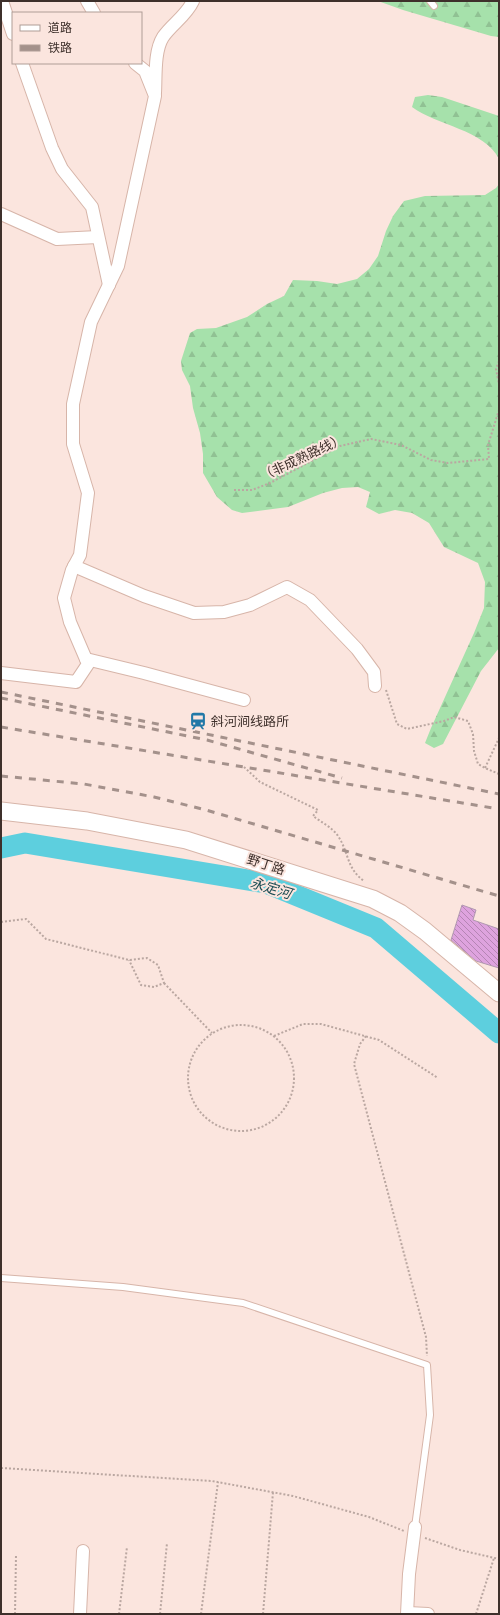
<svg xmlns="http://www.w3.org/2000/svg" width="500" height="1615" font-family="Poppins,'Noto Sans SC',sans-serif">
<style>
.forest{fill:url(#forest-firs)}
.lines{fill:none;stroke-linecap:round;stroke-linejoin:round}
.river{stroke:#5dcfde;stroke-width:21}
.building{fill:url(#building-back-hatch);stroke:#b199b0}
.service-casing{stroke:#d7b5a9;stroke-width:8}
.minor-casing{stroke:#d7b5a9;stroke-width:14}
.secondary-casing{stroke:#d7b5a9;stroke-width:19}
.path{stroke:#baa7a1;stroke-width:2;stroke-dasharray:2 2;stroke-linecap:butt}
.service{stroke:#fff;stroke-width:6}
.minor{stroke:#fff;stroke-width:12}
.secondary{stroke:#fff;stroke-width:17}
.rail{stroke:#a4918b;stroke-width:3;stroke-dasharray:7 7;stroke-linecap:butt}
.labels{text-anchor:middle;stroke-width:4;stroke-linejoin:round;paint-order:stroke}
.street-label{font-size:13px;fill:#3e302b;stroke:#fbe5de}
.poi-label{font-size:13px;fill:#3e302b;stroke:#fbe5de;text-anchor:start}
.water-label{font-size:14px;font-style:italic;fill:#1a4c53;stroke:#fbe5de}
</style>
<defs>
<pattern id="forest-firs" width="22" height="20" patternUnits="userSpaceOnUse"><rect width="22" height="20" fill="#a6e1ab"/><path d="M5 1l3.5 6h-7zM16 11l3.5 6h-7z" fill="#90c193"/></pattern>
<pattern id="building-back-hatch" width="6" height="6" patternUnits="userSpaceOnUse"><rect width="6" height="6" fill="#dea3de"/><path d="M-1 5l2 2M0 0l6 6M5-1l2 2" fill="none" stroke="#b585b4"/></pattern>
</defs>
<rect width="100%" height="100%" fill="#fbe5de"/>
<g class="forest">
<path d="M378,1H499V37L491,36L403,10Z"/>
<path d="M428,95L442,97L499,116V159C485,130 436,125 412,107L415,97Z"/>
<path d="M499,184V648L481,671L443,744L434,748L425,743L431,728L474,633L484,608L485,582L478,563L444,547L429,523L412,513L395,510L379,514L366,507L370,492L358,487L342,488L323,493L288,507L242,513L232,510L217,497L203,473V454L200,433L193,408L190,386L182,370L181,361L190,333L197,329L216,328L247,317L267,304L284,296L293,280L317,281L337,284L357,279L369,269L378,256L386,231L393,216L404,201L425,196L485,195L496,188Z"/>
</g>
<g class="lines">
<path class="river" d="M1,848L25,843L266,883L376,928L499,1033"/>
</g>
<path class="building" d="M462,905L476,910L473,920L499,929V968L476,961L451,940Z"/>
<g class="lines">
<g class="service-casing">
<g id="service">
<path d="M430,1L434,6"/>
<path d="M1,1278L123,1287L243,1303L427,1365L430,1415L415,1527"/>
</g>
</g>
<g class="minor-casing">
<g id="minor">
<path d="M2,1L13,34"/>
<path d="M87,1L94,13"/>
<path d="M22,63L52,148L62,169L92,207L109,285"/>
<path d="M155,93C156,77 154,51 163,37C172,24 186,16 193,1"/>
<path d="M1,214L57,239L98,237"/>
<path d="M74,566L144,596L194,613L224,612L250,605L287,587L310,600L357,649L374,672L375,686"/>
<path d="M86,659L144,673L244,700"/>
<path d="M1,673L76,682L88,664L70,622L64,598L72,570L80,555L88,493L73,444V404L91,322L118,266L155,96L145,71L135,63"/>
<path d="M408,1613L428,1614"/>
<path d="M80,1614L83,1551"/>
<path d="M407,1614L409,1574L415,1527"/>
</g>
</g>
<g class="secondary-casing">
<path id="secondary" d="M1,811L87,821L186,840L373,899L400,913L425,931L499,993"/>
</g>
<g class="path">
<path d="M499,361L496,369L499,384"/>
<path d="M234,490H252L270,483L340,446L371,439L401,445L431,460L448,463L489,459L488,445L499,410"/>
<path d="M386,690L397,724L407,729L444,721L454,717L468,721L473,734L474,751L478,764L485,768L499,774"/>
<path d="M244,767L260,782L318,810L313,816C321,822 333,828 338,836C349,852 346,868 364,881"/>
<path d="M485,768L499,738"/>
<path d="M1,922L26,919L46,939L129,960L147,958L158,965L164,983L154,987L141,985L129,960"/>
<path d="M164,983L212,1033"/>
<circle cx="241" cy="1078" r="53"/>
<path d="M274,1036L303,1024H321L379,1040L438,1078"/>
<path d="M366,1036L360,1044L354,1064L426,1337L427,1356"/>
<path d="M1,1468L212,1481L293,1496L369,1517L404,1531"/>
<path d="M425,1538L460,1550L499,1559"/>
<path d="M15,1614L16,1555"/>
<path d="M119,1614L127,1547"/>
<path d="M160,1614L167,1543"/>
<path d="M201,1614L218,1482"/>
<path d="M263,1614L273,1492"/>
<path d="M476,1614L494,1558"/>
</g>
<use href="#service" class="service"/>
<use href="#minor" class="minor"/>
<use href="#secondary" class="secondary"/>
<g class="rail">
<path d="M1,692L499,794"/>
<path d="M1,698L207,740L342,778"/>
<path d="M1,727L499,809"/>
<path d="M1,776L84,784L154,797L206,810L499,896"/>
</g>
</g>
<defs>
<g id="station-bare" transform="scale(1.38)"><path d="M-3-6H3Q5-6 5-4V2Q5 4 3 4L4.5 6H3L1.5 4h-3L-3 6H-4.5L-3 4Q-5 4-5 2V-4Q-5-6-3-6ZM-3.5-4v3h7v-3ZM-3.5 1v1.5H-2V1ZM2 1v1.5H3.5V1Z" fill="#2178a7" stroke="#fbe5de" stroke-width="2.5" paint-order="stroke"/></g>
</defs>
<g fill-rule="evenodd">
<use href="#station-bare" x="198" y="721"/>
</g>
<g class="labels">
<g class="street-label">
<text transform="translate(302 457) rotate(-25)" y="5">（非成熟路线）</text>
<text transform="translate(266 864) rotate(18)" y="5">野丁路</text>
</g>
<g class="poi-label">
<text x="211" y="726">斜河涧线路所</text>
</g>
<g class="water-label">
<text transform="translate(271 888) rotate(17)" y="5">永定河</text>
</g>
</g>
<rect width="500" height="1615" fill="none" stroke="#3e302b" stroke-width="4"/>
<rect x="12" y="12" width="130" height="52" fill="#fbe5de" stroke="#af9d96"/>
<rect x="20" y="25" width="20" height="6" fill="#ffffff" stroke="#af9d96"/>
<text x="48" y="32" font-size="12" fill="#3e302b">道路</text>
<rect x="20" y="45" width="20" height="6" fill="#a4918b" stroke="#af9d96"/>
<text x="48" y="52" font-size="12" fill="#3e302b">铁路</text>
</svg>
